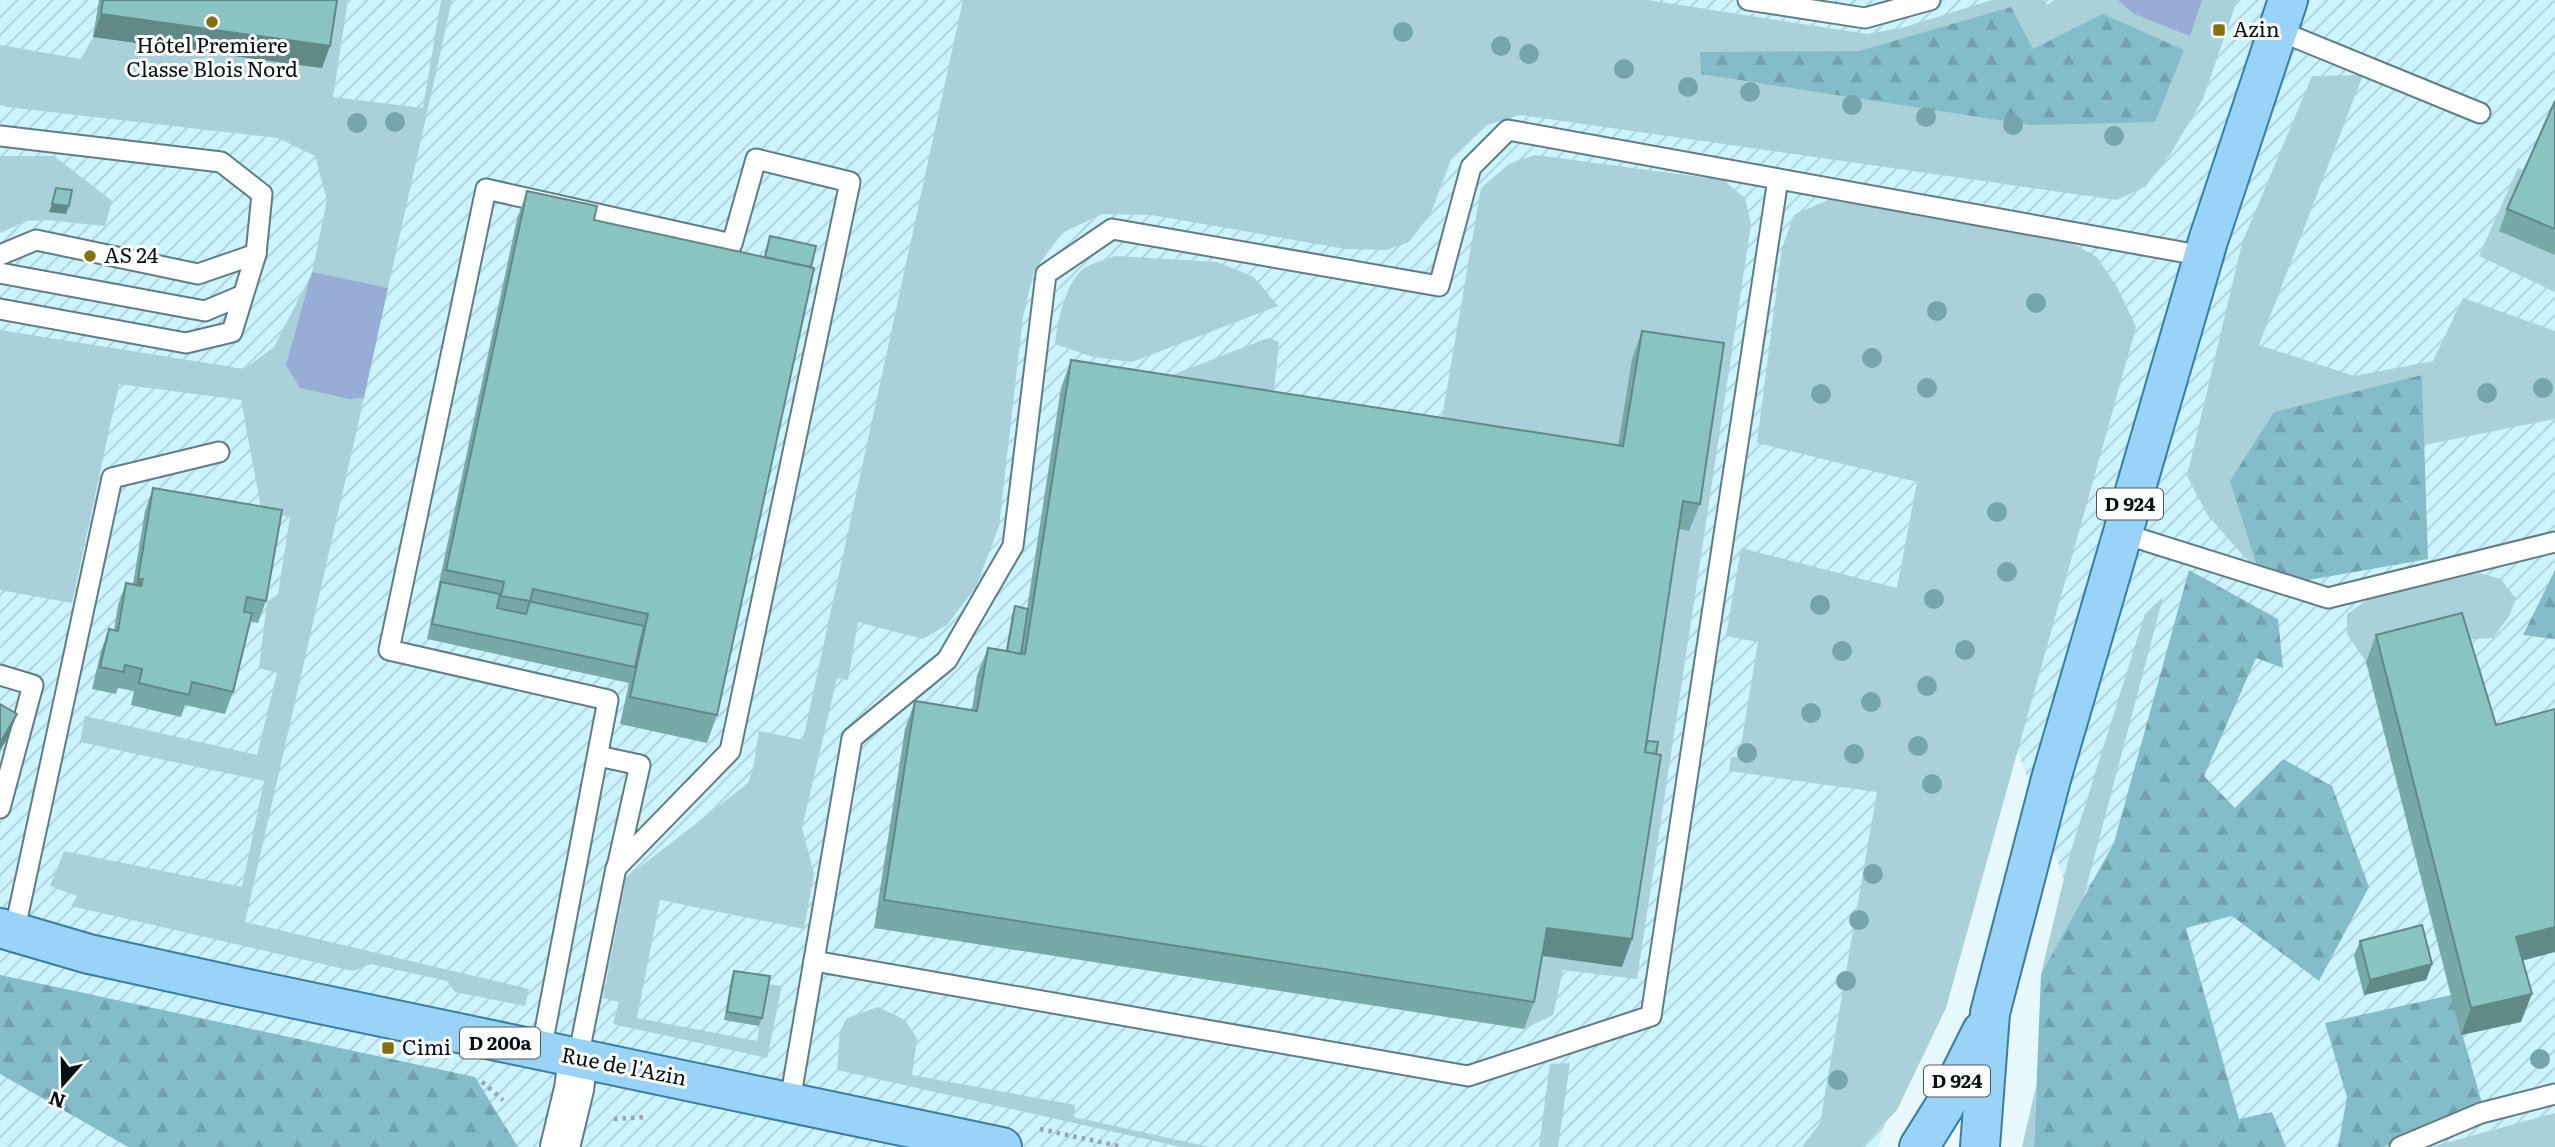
<svg xmlns="http://www.w3.org/2000/svg" width="2555" height="1147" font-family="Literata,serif">
<style>
.industrial{fill:url(#industrial-furrows)}
.grass{fill:#aad0da}
.forest{fill:url(#forest-firs)}
.water{fill:#98add3}
.lines{fill:none;stroke-linecap:round;stroke-linejoin:round}
.service-casing{stroke:#607d84;stroke-width:23}
.minor-casing{stroke:#607d84;stroke-width:42}
.primary-casing{stroke:#397da5;stroke-width:42}
.path{stroke:#96a5a9;stroke-width:4.5;stroke-dasharray:3.5 5;stroke-linecap:butt}
.service{stroke:#fff;stroke-width:19}
.minor{stroke:#fff;stroke-width:38}
.primary{stroke:#99d4f8;stroke-width:38}
.tree{fill:#76a5b0}
.wall{fill:#77a9a6}
.shaded-wall{fill:#618987}
.building{fill:#8ac4c1;stroke:#618987;stroke-width:2}
.poi-dot{fill:#827212;stroke:#fff;stroke-width:2.5}
.labels{text-anchor:middle;stroke-width:6;stroke-linejoin:round;paint-order:stroke}
.shield{fill:#fff;stroke:#51585a;stroke-width:2}
.shield-label{font-size:19px;font-weight:bold;fill:#061013}
.poi-label{font-size:21px;fill:#061013;stroke:#fff;text-anchor:start}
.street-label{font-size:21px;fill:#061013;stroke:#fff}
</style>
<defs>
<pattern id="industrial-furrows" width="10" height="10" patternUnits="userSpaceOnUse" patternTransform="scale(1.75)"><rect width="10" height="10" fill="#cbf4ff"/><path d="M-1 1l2-2M0 10L10 0M9 11l2-2" fill="none" stroke="#add0da"/></pattern>
<pattern id="forest-firs" width="22" height="20" patternUnits="userSpaceOnUse" patternTransform="scale(1.75)"><rect width="22" height="20" fill="#85bcc9"/><path d="M5 1l3.5 6h-7zM16 11l3.5 6h-7z" fill="#71a1ac"/></pattern>
</defs>
<rect width="100%" height="100%" fill="#e7f9fe"/>
<path class="industrial" d="M0,0H2555V1147H2160L2007,721L1878,1147H0Z"/>
<g class="grass">
<path d="M278,0H348L333,97L423,108L441,0H452L388,288L312,273L350,399L364,398L245,922L529,989L525,1006L455,992L447,981L371,964L353,971L71,906L77,896L50,886L64,851L242,887L264,781L80,742L85,716L257,755L277,673L259,668L267,602L278,594L290,517L262,513L241,400L119,384L72,603L0,590V330L244,369L274,347L312,273L327,200L315,156L278,138L7,107L0,104V45L81,59L93,37Z"/>
<path d="M963,0H1648L1867,34L1905,27L1992,0H2044L2047,5L2054,0H2237L2203,99L2171,153L2146,186L2117,200L1520,115L1487,125L1452,157L1431,213L1409,242L1386,250L1346,249L1152,215L1102,214L1062,233L1034,271L1023,317L999,526L976,587L947,625L923,639L858,622L848,680L837,678L802,828L814,874L804,929L660,900L637,1018L757,1041L767,984L782,986L767,1058L613,1024L619,1002L603,998L626,878L748,783L753,769L759,731L803,740Z"/>
<path d="M2363,75L2259,345L2354,376L2433,361L2463,298L2555,331V419L2424,445L2422,375L2259,573L2208,516L2187,476L2242,243L2312,76Z"/>
<path d="M1535,155L1723,180L1745,198L1751,225L1637,979L1563,970L1553,1015L1524,1029L1537,955L1622,967L1640,748L1673,528L1689,531L1613,474L1437,447L1481,188L1509,164Z"/>
<path d="M0,156H54L112,201L105,226L47,220L26,221L0,233Z"/>
<path d="M2518,168L2526,171L2555,255V292L2479,256Z"/>
<path d="M1828,200L1968,223L2074,244L2097,257L2118,289L2136,327L1946,1008L1897,1110L1862,1147H1802L1820,1123L1877,792L1729,771L1731,757H1739L1758,642L1726,636L1741,548L1897,588L1917,482L1757,443L1782,248L1794,215Z"/>
<path d="M1115,256L1217,262L1254,277L1278,306L1132,362L1093,357L1055,344C1057,323 1066,281 1084,268C1093,263 1105,260 1115,256Z"/>
<path d="M1268,338L1279,342L1271,421L1115,397Z"/>
<path d="M2479,573L2501,579L2516,599L2509,616L2493,638L2452,640L2366,662L2347,634V614L2370,598Z"/>
<path d="M2163,597L2083,900L2041,974L2069,857L2145,614Z"/>
<path d="M878,1007L905,1020L917,1039L912,1075L1075,1105L1074,1117L1209,1147H1181L837,1070L840,1031L847,1018Z"/>
<path d="M1570,1063L1558,1147H1539L1550,1064Z"/>
<path d="M2036,1086L2034,1147H2022Z"/>
<path d="M2555,1113V1147H2431Z"/>
</g>
<g class="forest">
<path d="M2011,7L2033,49L2103,14L2184,50L2155,122L2031,125L1701,74L1700,52L1859,51Z"/>
<path d="M2422,375L2428,559L2264,588L2230,481L2274,412Z"/>
<path d="M2189,570L2278,619L2283,668L2256,658L2204,776L2235,808L2283,759L2332,786L2369,887L2319,981L2232,916L2186,928L2239,1119L2272,1112L2286,1147H2034L2041,974L2114,843Z"/>
<path d="M2555,570V639L2523,635Z"/>
<path d="M0,975L475,1077L518,1147H128L0,1074Z"/>
<path d="M2451,995L2482,1103L2384,1147H2338L2347,1097L2325,1023Z"/>
</g>
<g class="water">
<path d="M2118,0H2202L2190,36L2134,14Z"/>
<path d="M312,272L388,288L364,398L350,399L300,388L286,365Z"/>
</g>
<g class="lines">
<g class="service-casing">
<g id="service">
<path d="M1748,0L1865,18L1930,0"/>
<path d="M2277,30L2480,113"/>
<path d="M0,136L221,162L262,194L256,254L232,332L186,343L0,309"/>
<path d="M0,255L36,240L198,274L256,254"/>
<path d="M0,273L205,311L243,295"/>
<path d="M2121,533L2328,598L2555,542"/>
<path d="M0,675L33,685L0,808"/>
<path d="M598,756L640,765L617,867"/>
<path d="M14,933L112,478L219,452"/>
<path d="M814,961L1468,1076L1651,1016L1778,179"/>
<path d="M541,1051L608,700L389,650L486,189L732,244L756,159L850,182L730,751L616,868L578,1058"/>
<path d="M790,1101L852,738L947,660L1013,546L1046,274L1112,229L1439,286L1471,167L1508,130L2204,256"/>
<path d="M2400,1147L2481,1113L2555,1094"/>
</g>
</g>
<g class="minor-casing">
<path id="minor" d="M560,1147L574,1089L578,1058"/>
</g>
<g class="primary-casing">
<g id="primary">
<path d="M0,928L89,954L239,987L1002,1147"/>
<path d="M1919,1147L1944,1107L1982,1031"/>
<path d="M1980,1147L1990,1013L2051,779L2208,241L2288,0"/>
</g>
</g>
<g class="path">
<path d="M482,1082L503,1100"/>
<path d="M614,1119L645,1117"/>
<path d="M1040,1129L1123,1147"/>
</g>
<use href="#service" class="service"/>
<use href="#minor" class="minor"/>
<use href="#primary" class="primary"/>
</g>
<g class="tree">
<circle cx="1403" cy="32" r="10"/>
<circle cx="1501" cy="46" r="10"/>
<circle cx="1529" cy="54" r="10"/>
<circle cx="1624" cy="69" r="10"/>
<circle cx="1688" cy="87" r="10"/>
<circle cx="1750" cy="92" r="10"/>
<circle cx="1852" cy="105" r="10"/>
<circle cx="1926" cy="117" r="10"/>
<circle cx="395" cy="122" r="10"/>
<circle cx="357" cy="123" r="10"/>
<circle cx="2013" cy="125" r="10"/>
<circle cx="2114" cy="136" r="10"/>
<circle cx="2036" cy="303" r="10"/>
<circle cx="1937" cy="311" r="10"/>
<circle cx="1872" cy="358" r="10"/>
<circle cx="1927" cy="388" r="10"/>
<circle cx="2543" cy="388" r="10"/>
<circle cx="2487" cy="393" r="10"/>
<circle cx="1821" cy="394" r="10"/>
<circle cx="1997" cy="512" r="10"/>
<circle cx="2007" cy="572" r="10"/>
<circle cx="1934" cy="599" r="10"/>
<circle cx="1820" cy="605" r="10"/>
<circle cx="1965" cy="650" r="10"/>
<circle cx="1842" cy="651" r="10"/>
<circle cx="1927" cy="686" r="10"/>
<circle cx="1871" cy="702" r="10"/>
<circle cx="1811" cy="713" r="10"/>
<circle cx="1918" cy="746" r="10"/>
<circle cx="1747" cy="753" r="10"/>
<circle cx="1854" cy="754" r="10"/>
<circle cx="1932" cy="784" r="10"/>
<circle cx="1873" cy="874" r="10"/>
<circle cx="1859" cy="920" r="10"/>
<circle cx="1846" cy="981" r="10"/>
<circle cx="2540" cy="1059" r="10"/>
<circle cx="1838" cy="1080" r="10"/>
</g>
<g class="wall">
<path d="M99,0H337L322,68L93,37Z"/>
<path d="M2555,101V255L2499,231L2507,209Z"/>
<path d="M527,191L594,220L764,257L770,236L717,715L707,743L620,724L629,683L427,639L517,219Z"/>
<path d="M1642,331L1700,504L1689,531L1679,529L1647,741L1622,967L1542,956L1534,1002L1524,1029L874,928L905,729L915,701L972,710L977,675L988,648L1006,651L1012,615L1015,606L1027,609L1061,388L1071,360L1618,446L1632,359Z"/>
<path d="M153,488L266,601L258,623L250,621L233,692L225,714L185,705L181,717L131,705L134,691L118,688L116,694L92,689L101,651L109,629L114,630L118,605L126,583L133,584L145,511Z"/>
<path d="M2376,635L2523,961L2521,1022L2461,1035L2366,662Z"/>
<path d="M2360,941L2432,964L2426,980L2364,995L2354,956Z"/>
<path d="M734,971L762,1018L759,1026L724,1020L731,979Z"/>
</g>
<g class="shaded-wall">
<path d="M101,14L330,46L322,68L93,37Z"/>
<path d="M52,204L69,206L66,214L49,212Z"/>
<path d="M138,579H143L135,601H130Z"/>
<path d="M17,714L9,736L0,751V743Z"/>
<path d="M2555,927V952L2506,965L2516,937Z"/>
<path d="M1547,928L1632,939L1622,967L1537,955Z"/>
<path d="M2432,964L2426,980L2364,995L2370,980Z"/>
<path d="M2532,994L2521,1022L2461,1035L2471,1008Z"/>
</g>
<g class="building">
<path d="M103,0H337L330,46L101,14Z"/>
<path d="M2555,101V229L2507,209Z"/>
<path d="M56,188L72,190L69,206L52,204Z"/>
<path d="M527,191L597,206L594,220L814,268L717,715L630,697L648,614L533,589L530,601L501,596L504,582L446,570Z"/>
<path d="M770,236L816,246L811,267L765,257Z"/>
<path d="M1642,331L1724,343L1700,504L1683,501L1645,752L1661,755L1632,939L1547,928L1534,1002L884,900L915,701L977,711L988,648L1025,654L1071,360L1623,446Z"/>
<path d="M153,488L282,510L266,601L247,597L244,612L252,613L233,692L192,682L189,695L139,683L142,669L125,665L124,672L100,667L109,629L118,631L126,583L141,586L143,579H138Z"/>
<path d="M441,582L500,594L497,608L526,614L530,601H528L644,626L635,667L432,624Z"/>
<path d="M1015,606L1028,609L1021,654L1007,651Z"/>
<path d="M2462,613L2496,725L2555,709V927L2516,937L2532,994L2471,1008L2376,635Z"/>
<path d="M0,704L17,714L0,743Z"/>
<path d="M1647,741L1658,742L1656,754L1645,752Z"/>
<path d="M2422,925L2432,964L2370,980L2360,941Z"/>
<path d="M734,971L770,976L762,1018L727,1012Z"/>
</g>
<g class="poi-dot">
<circle cx="212" cy="22" r="7"/>
<rect x="2212" y="23" width="14" height="14" rx="3.5"/>
<circle cx="90" cy="256" r="7"/>
<rect x="381" y="1041" width="14" height="14" rx="3.5"/>
</g>
<g class="labels">
<g class="shield">
<rect x="2097" y="488.5" width="66" height="31" rx="5"/>
<rect x="460" y="1027.5" width="80" height="31" rx="5"/>
<rect x="1924" y="1065.5" width="66" height="31" rx="5"/>
</g>
<g class="shield-label">
<text x="2130" y="511">D 924</text>
<text x="500" y="1050">D 200a</text>
<text x="1957" y="1088">D 924</text>
</g>
<g class="poi-label">
<text x="2233" y="37">Azin</text>
<text x="212" y="53" text-anchor="middle">Hôtel Premiere<tspan x="212" dy="24">Classe Blois Nord</tspan></text>
<text x="104" y="263">AS 24</text>
<text x="402" y="1055">Cimi</text>
</g>
<g class="street-label">
<text transform="translate(624 1067) rotate(11)" y="7">Rue de l'Azin</text>
</g>
</g>
<g transform="translate(63 1084) rotate(200)" stroke="#ffffff" stroke-width="5" paint-order="stroke">
<path d="M0-5L12 26L0 18L-12 26Z" fill="#061013"/>
<text y="-10" font-size="19" font-weight="bold" text-anchor="middle" fill="#061013">N</text>
</g>
</svg>
